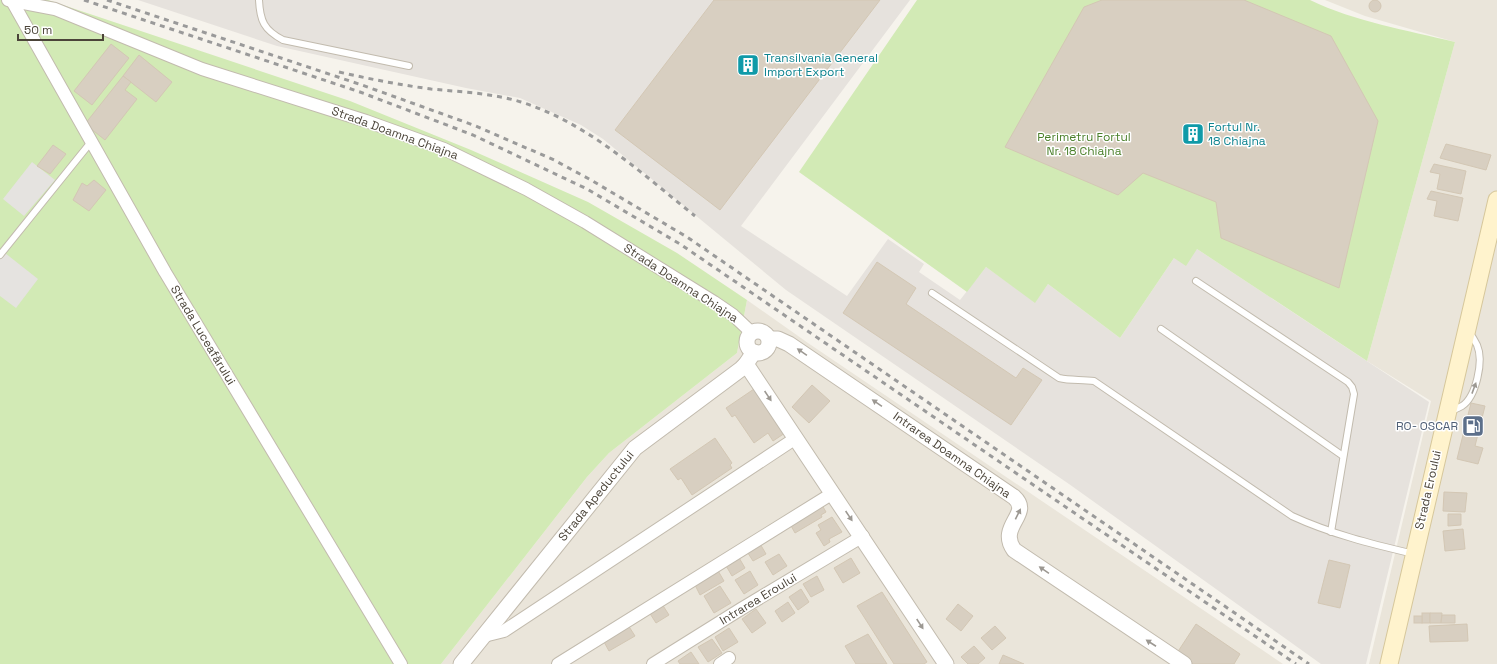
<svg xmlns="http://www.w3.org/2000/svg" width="1497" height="664" font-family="'Space Grotesk',sans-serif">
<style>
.residential{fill:#eae5da}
.industrial{fill:#e6e2dd}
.green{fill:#d2eab5}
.parking{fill:#e5e3e0}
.building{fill:#d8cfc1;stroke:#d3c7b4}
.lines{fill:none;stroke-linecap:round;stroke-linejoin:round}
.service-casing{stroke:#c2bbae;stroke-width:8}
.minor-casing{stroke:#c2bbae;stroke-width:14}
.tertiary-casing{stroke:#c2bbae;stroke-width:17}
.secondary-casing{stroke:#d6c79b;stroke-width:19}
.service{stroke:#fff;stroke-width:6}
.minor{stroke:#fff;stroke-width:12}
.tertiary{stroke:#fff;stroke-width:15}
.secondary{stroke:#fff3cd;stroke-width:17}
.rail{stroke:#9a9a9a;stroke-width:3;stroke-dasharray:5 5;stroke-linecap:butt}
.oneway{fill:#9c9892}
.labels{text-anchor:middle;stroke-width:3;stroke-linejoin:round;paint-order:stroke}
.culture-label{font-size:12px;fill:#0d838f;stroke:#fff;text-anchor:start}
.street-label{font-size:12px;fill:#4b4439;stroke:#fff}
.park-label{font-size:12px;fill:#4a7f2a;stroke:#fff}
.service-label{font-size:12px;fill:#4e5e75;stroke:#fff;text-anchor:end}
</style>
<rect width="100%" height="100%" fill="#f6f3ec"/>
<g class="residential">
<path d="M1325,0H1497V664H1369L1431,401L1367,361L1455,42L1365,16Z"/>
<path d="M747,300L808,343L1283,664H441L587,477L609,453L737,353Z"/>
</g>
<path class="industrial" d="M138,0H910L741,226L847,296L888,239L924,264L919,272L960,300L986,267L1035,302L1048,284L1120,338L1174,258L1197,249L1429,402L1366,664H1321L1069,484L786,290L603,139L581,125L520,98L466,88L277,46Z"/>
<g class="green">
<path d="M0,0H48L350,101L471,150L588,202L677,253L747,300L737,353L609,453L587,477L441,664H0Z"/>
<path d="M917,0H1310C1356,22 1406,30 1455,42L1367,361L1197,249L1186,266L1174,258L1120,338L1048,284L1035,303L986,267L967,292L799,172Z"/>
</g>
<g class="parking">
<path d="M32,162L55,180L24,216L3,199Z"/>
<path d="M5,253L38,279L16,308L0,296V259Z"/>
</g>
<g class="building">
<path d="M714,0H880L720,210L615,130Z"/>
<path d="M1102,0H1244L1331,36L1378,121L1339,288L1221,238L1216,202L1143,173L1118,195L1005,147L1084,7Z"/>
<circle cx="1375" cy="6" r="6"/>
<path d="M111,44L129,58L92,105L74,91Z"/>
<path d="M139,55L172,82L156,102L123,76Z"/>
<path d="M123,76L131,82L125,90L137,99L105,140L85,124Z"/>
<path d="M1446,144L1491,155L1486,170L1440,158Z"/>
<path d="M53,145L66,154L50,174L37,166Z"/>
<path d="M1434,164L1466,171L1461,194L1437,189L1440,174L1430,172Z"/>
<path d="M94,180L106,190L89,211L73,200L82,183L87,186Z"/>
<path d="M1431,191L1463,198L1458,221L1434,216L1437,201L1427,199Z"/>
<path d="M877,262L916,288L906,304L1016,378L1023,368L1042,380L1011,425L843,313Z"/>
<path d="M812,385L830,401L809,423L792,407Z"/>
<path d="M754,389L785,433L773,441L768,433L754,443L735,415L732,417L726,408Z"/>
<path d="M1471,403L1485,406L1475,446L1483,448L1478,464L1457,459Z"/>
<path d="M715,438L732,463L730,465L732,468L692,495L681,478L678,480L670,469Z"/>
<path d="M1444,492L1467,493L1465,512L1443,511Z"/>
<path d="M822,505L826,512L821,515L822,517L795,533L790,524Z"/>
<path d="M1448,514H1461V525L1448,526Z"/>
<path d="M832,517L842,532L829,539L830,542L824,546L816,533L821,530L818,525Z"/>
<path d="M1463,529L1465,549L1445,551L1443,531Z"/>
<path d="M759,542L766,554L753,561L746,550Z"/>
<path d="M779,554L787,566L773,575L765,562Z"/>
<path d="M738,556L745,568L732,576L725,564Z"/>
<path d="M851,558L860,573L843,583L834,568Z"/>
<path d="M1329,560L1350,565L1340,608L1318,603Z"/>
<path d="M717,569L724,581L700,595L694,583Z"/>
<path d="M750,571L758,585L744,594L735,580Z"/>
<path d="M817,576L824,590L811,597L803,584Z"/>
<path d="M720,586L731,603L714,613L704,596Z"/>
<path d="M801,589L809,602L798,610L789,597Z"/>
<path d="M882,592L927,662L924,664H894L857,606Z"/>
<path d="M788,602L795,613L782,622L775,611Z"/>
<path d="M662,604L669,615L656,623L649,612Z"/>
<path d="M958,604L973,616L961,631L946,619Z"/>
<path d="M756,609L766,623L752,633L742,619Z"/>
<rect x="1422" y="613" width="8" height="10"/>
<path d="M1430,613H1442L1441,623H1430Z"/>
<path d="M1442,615H1455V623H1441Z"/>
<rect x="1414" y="616" width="8" height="7"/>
<path d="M1196,624L1240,654L1234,664H1193L1177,653Z"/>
<path d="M1467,624L1468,641L1430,642L1429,626Z"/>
<path d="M628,625L635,636L609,651L603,640Z"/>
<path d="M995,626L1006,638L992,650L981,638Z"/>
<path d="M729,628L738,642L723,651L715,637Z"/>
<path d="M868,634L887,664H856L845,646Z"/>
<path d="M712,639L722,653L708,662L698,647Z"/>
<path d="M974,646L985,658L978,664H968L961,657Z"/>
<path d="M691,652L699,664H680L678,661Z"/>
<path d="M1003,655L1024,664H999Z"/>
</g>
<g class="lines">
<g class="service-casing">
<g id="service">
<path d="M259,0C260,21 264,30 283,40L409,66"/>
<path d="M0,255L91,142"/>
<path d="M1196,281L1348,382L1352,387L1354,394L1331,532"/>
<path d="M932,293L1059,378C1071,381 1082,379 1094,381L1292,516C1331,534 1372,544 1414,554"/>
<path d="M1161,329L1343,456"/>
<path d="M1450,411C1454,410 1458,408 1462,406C1476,397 1484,361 1477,345C1475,341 1472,336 1469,332"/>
</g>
</g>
<g class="minor-casing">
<g id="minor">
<path d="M8,0L55,9L202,69L366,121L444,149L526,189L585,222L714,302L733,315L752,333"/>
<path d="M12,1L165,272L401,664"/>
<path d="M484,636L504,631L796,438"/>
<path d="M558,664L833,493"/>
<path d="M653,664L741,609L863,536"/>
<path d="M720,664L729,658"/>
</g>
</g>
<g class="tertiary-casing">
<g id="tertiary">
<circle cx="758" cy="342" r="11"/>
<path d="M769,339H778L789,344L1014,497C1033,514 997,526 1014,550L1184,664"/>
<path d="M746,364L946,664"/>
<path d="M461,664L635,448L741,369L746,364L754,352"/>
</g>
</g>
<g class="secondary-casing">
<path id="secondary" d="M1389,664L1497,200"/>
</g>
<use href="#service" class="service"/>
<use href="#minor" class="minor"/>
<use href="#tertiary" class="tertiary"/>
<use href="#secondary" class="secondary"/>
<g class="rail">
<path d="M84,0L360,92L473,135L587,189L680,244L1296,664"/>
<path d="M107,0L362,85L476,126L554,160L591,180L687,237L1309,664"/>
<path d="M339,72C370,79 400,85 431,89C461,92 492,93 521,102C588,123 641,173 695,216"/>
</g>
</g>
<defs><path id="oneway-solid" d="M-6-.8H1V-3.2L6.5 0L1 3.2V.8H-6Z"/></defs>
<g class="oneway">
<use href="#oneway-solid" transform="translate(802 352) rotate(-145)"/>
<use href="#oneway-solid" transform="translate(1474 388) rotate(-70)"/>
<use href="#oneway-solid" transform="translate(768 396) rotate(56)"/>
<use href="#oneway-solid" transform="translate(877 403) rotate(-146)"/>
<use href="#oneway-solid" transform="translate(1018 514) rotate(-64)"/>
<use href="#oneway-solid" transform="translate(849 516) rotate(56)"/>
<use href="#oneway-solid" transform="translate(1044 570) rotate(-146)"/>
<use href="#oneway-solid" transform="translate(920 624) rotate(57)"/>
<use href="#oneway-solid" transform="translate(1151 643) rotate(-147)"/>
</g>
<defs>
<g id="building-square" transform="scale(1.15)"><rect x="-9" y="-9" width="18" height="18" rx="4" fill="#0f9aa8" stroke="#fff"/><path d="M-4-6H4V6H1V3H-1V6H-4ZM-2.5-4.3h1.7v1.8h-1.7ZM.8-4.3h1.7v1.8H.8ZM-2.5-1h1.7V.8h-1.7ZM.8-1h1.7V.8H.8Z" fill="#fff"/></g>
<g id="fuel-square" transform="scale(1.15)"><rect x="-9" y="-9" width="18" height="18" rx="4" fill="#5c6f8a" stroke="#fff"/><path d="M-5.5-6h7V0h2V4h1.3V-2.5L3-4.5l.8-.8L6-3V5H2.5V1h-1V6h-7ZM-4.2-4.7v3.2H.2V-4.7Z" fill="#fff"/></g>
</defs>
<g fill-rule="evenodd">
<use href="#building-square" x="748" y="65"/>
<use href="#building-square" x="1193" y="134"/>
<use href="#fuel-square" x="1473" y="426"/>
</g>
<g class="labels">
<g class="culture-label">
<text x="764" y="62">Transilvania General<tspan x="764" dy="14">Import Export</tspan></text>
<text x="1208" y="131">Fortul Nr.<tspan x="1208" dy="14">18 Chiajna</tspan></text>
</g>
<g class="street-label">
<text transform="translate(395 133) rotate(20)" y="4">Strada Doamna Chiajna</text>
<text transform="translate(681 283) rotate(33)" y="4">Strada Doamna Chiajna</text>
<text transform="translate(203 335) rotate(59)" y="4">Strada Luceafărului</text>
<text transform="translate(952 455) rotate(35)" y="4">Intrarea Doamna Chiajna</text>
<text transform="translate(1428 490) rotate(-77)" y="4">Strada Eroului</text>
<text transform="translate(596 496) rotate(-51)" y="4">Strada Apeductului</text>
<text transform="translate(758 599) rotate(-31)" y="4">Intrarea Eroului</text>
</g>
<g class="park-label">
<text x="1084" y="141">Perimetru Fortul<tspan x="1084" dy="14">Nr. 18 Chiajna</tspan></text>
</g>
<g class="service-label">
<text x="1458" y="430">RO- OSCAR</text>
</g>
</g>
<path d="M18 34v6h85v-6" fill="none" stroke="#4b4439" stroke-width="2"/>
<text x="24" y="34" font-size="12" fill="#4b4439" stroke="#ffffff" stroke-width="3" paint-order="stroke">50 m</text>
</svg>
